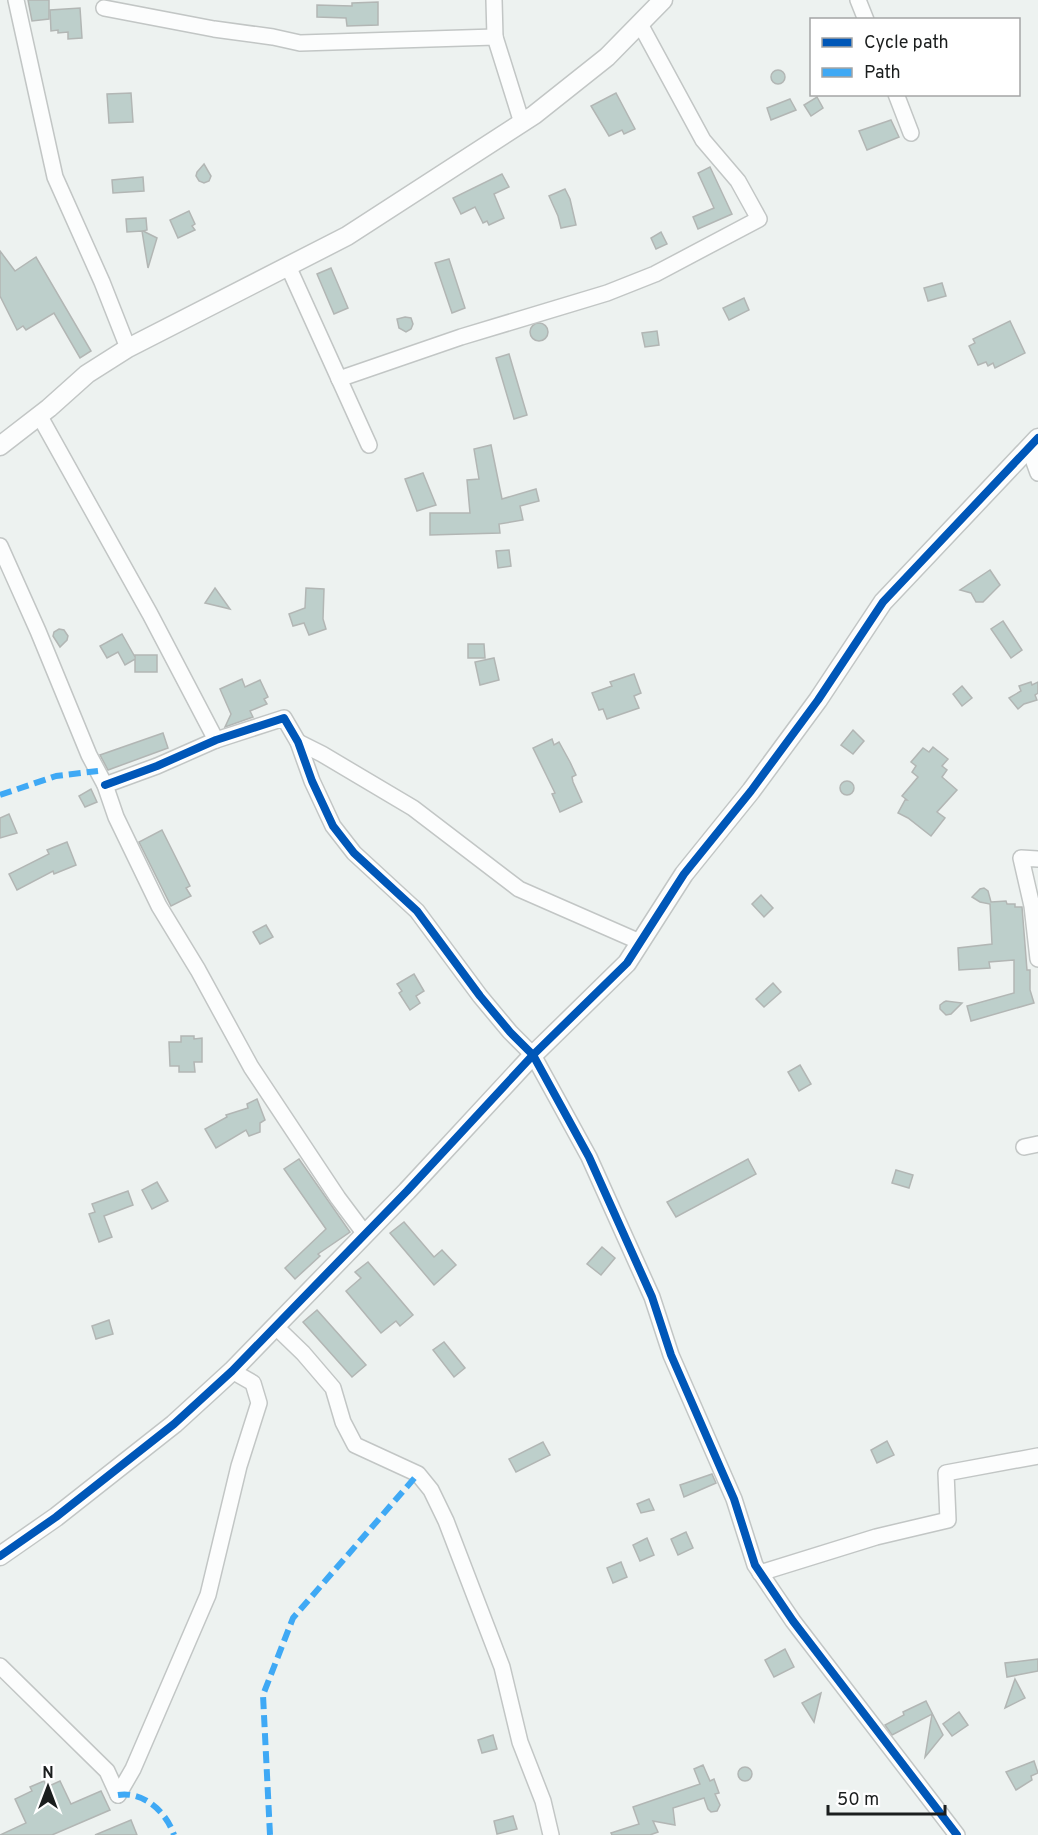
<svg xmlns="http://www.w3.org/2000/svg" width="1038" height="1835" font-family="Overpass,sans-serif">
<style>
.building{fill:#bdcfcb;stroke:#b2b6b4;stroke-width:1.5}
.lines{fill:none;stroke-linecap:round;stroke-linejoin:round}
.minor-casing{stroke:#c2c6c5;stroke-width:18}
.tertiary-casing{stroke:#c2c6c5;stroke-width:21}
.minor{stroke:#fcfdfd;stroke-width:15}
.tertiary{stroke:#fcfdfd;stroke-width:18}
.quiet{stroke:#3fa9f5;stroke-width:6;stroke-dasharray:12 6;stroke-linecap:butt}
.cycleway-casing{stroke:#fff;stroke-width:11}
.cycleway{stroke:#0057b8;stroke-width:8}
</style>
<rect width="100%" height="100%" fill="#edf2f0"/>
<g class="building">
<path d="M28,0H49V19L32,21Z"/>
<path d="M378,2V25L347,26L346,18L317,17V5L352,6V3Z"/>
<path d="M80,8L82,38L68,39V32L58,33V30L51,31L50,10Z"/>
<circle cx="778" cy="77" r="7"/>
<path d="M131,93L133,122L109,123L107,94Z"/>
<path d="M616,93L635,129L624,134L622,130L609,136L591,106Z"/>
<path d="M817,97L823,108L811,116L804,105Z"/>
<path d="M790,99L796,110L771,120L767,108Z"/>
<path d="M891,120L899,137L867,150L859,131Z"/>
<path d="M204,164L211,176L209,181L204,183L199,181L196,176L197,172Z"/>
<path d="M710,167L732,214L698,229L693,217L714,208L698,173Z"/>
<path d="M502,174L509,187L494,194L504,218L489,225L487,221L483,223L475,207L461,214L453,198Z"/>
<path d="M143,177L144,191L113,193L112,180Z"/>
<path d="M565,189L570,199L576,225L561,228L558,216L549,196Z"/>
<path d="M189,211L195,224L192,226L195,230L178,238L170,220Z"/>
<path d="M146,218L147,230L143,231L157,238L148,268L142,231L127,232L126,219Z"/>
<path d="M661,232L667,244L656,249L651,238Z"/>
<path d="M0,251L15,271L36,257L91,351L80,358L54,313L26,330L23,326L17,330L0,296Z"/>
<path d="M449,259L465,308L452,313L435,263Z"/>
<path d="M331,268L348,308L334,314L317,274Z"/>
<path d="M942,283L946,296L928,301L924,288Z"/>
<path d="M744,298L749,310L729,320L723,308Z"/>
<path d="M405,317L411,318L413,324L411,329L406,332L399,328L397,319Z"/>
<path d="M1010,321L1025,353L995,368L993,363L988,366L986,362L978,365L969,346L975,343L973,339Z"/>
<circle cx="539" cy="332" r="9"/>
<path d="M657,331L659,345L645,347L642,333Z"/>
<path d="M509,354L527,415L514,419L496,358Z"/>
<path d="M491,445L502,499L536,489L539,501L520,506L523,520L499,524L500,533L430,535V513H470L467,480L479,479L474,449Z"/>
<path d="M423,473L436,505L417,511L405,479Z"/>
<path d="M509,550L511,566L498,568L496,551Z"/>
<path d="M990,570L1000,585L983,602H976L971,593L960,590Z"/>
<path d="M215,588L230,609L205,603Z"/>
<path d="M306,588L324,589L323,619L326,629L309,635L304,623L293,626L289,614L305,608Z"/>
<path d="M1003,621L1022,650L1011,658L991,629Z"/>
<path d="M59,629L64,630L68,636L67,640L60,647L53,636L54,632Z"/>
<path d="M122,634L135,657V655H157V672H135V659L125,665L118,652L107,658L100,646Z"/>
<path d="M468,644H484L485,658H468Z"/>
<path d="M494,658L499,680L480,685L475,662Z"/>
<path d="M634,674L641,693L634,696L639,708L607,719L603,709L599,710L592,693L612,686L610,682Z"/>
<path d="M242,679L245,687L260,680L268,697L264,699L267,704L250,711L253,717L225,727L231,714L220,689Z"/>
<path d="M1031,682L1032,685L1038,682V693L1035,695L1037,700L1024,704L1018,709L1009,698L1021,691L1019,686Z"/>
<path d="M962,686L972,698L962,706L953,694Z"/>
<path d="M853,730L864,741L853,754L841,745Z"/>
<path d="M163,733L168,748L108,770L100,755Z"/>
<path d="M552,739L554,745L559,742L570,762L576,775L572,777L573,782L582,802L560,812L552,794L555,793L533,748Z"/>
<path d="M933,747L948,759L942,766L947,770L942,777L957,790L937,812L945,818L931,836L908,818L898,813L905,800H907L902,796L918,777L912,772L916,766L911,762L923,748L929,752Z"/>
<circle cx="847" cy="788" r="7"/>
<path d="M91,789L97,802L85,807L79,796Z"/>
<path d="M9,814L17,833L0,838V818Z"/>
<path d="M162,830L190,886L186,888L191,896L171,906L139,842Z"/>
<path d="M67,842L76,865L54,874L53,871L17,890L9,874L49,854L47,850Z"/>
<path d="M984,888L988,891L991,902L1006,901L1007,904H1015V907H1022L1027,970H1030V990L1034,1003L971,1021L967,1006L1014,993V960L989,962L990,968L959,970L958,948L992,944L990,904L980,902L972,897L980,889Z"/>
<path d="M761,895L773,908L764,917L752,904Z"/>
<path d="M266,925L273,937L260,944L253,932Z"/>
<path d="M414,974L424,991L416,996L420,1003L410,1010L399,993L402,991L397,984Z"/>
<path d="M773,983L781,992L764,1007L756,999Z"/>
<path d="M944,1002L946,1001L962,1003L951,1014L946,1015L940,1009V1005Z"/>
<path d="M181,1036H194V1039L202,1038V1062H194L195,1072H179V1066H170L169,1042H181Z"/>
<path d="M800,1065L811,1084L799,1091L788,1072Z"/>
<path d="M257,1099L265,1120L260,1123V1132L249,1136L246,1130L216,1148L205,1129L227,1117L226,1115L248,1108L247,1104Z"/>
<path d="M299,1159L350,1232L318,1254L320,1256L295,1279L285,1268L326,1229L284,1169Z"/>
<path d="M748,1159L756,1174L676,1217L667,1202Z"/>
<path d="M896,1170L913,1175L909,1188L892,1183Z"/>
<path d="M157,1182L168,1201L152,1209L142,1190Z"/>
<path d="M128,1191L133,1205L104,1216L112,1237L99,1242L89,1214L95,1212L92,1204Z"/>
<path d="M404,1222L434,1257L442,1250L456,1265L434,1285L390,1233Z"/>
<path d="M602,1247L615,1258L601,1275L587,1264Z"/>
<path d="M368,1262L413,1315L400,1326L396,1321L381,1333L346,1291L361,1278L355,1272Z"/>
<path d="M317,1310L366,1365L352,1377L303,1322Z"/>
<path d="M109,1320L113,1334L96,1339L92,1326Z"/>
<path d="M444,1342L465,1368L454,1377L433,1350Z"/>
<path d="M887,1441L894,1455L877,1463L871,1450Z"/>
<path d="M543,1442L550,1455L516,1472L509,1459Z"/>
<path d="M712,1474L716,1483L684,1497L680,1485Z"/>
<path d="M649,1499L654,1510L641,1513L637,1504Z"/>
<path d="M686,1532L693,1548L678,1555L671,1539Z"/>
<path d="M647,1538L654,1555L640,1561L633,1545Z"/>
<path d="M621,1562L627,1577L613,1583L607,1568Z"/>
<path d="M785,1649L794,1667L774,1677L765,1660Z"/>
<path d="M1038,1659V1671L1007,1677L1005,1663Z"/>
<path d="M1015,1679L1025,1698L1005,1708Z"/>
<path d="M821,1693L814,1722L802,1703Z"/>
<path d="M926,1701L943,1735L925,1757L932,1714L892,1735L885,1725L904,1715L903,1712Z"/>
<path d="M959,1712L968,1725L952,1736L943,1724Z"/>
<path d="M493,1735L497,1749L482,1753L478,1740Z"/>
<path d="M1034,1761L1038,1773L1031,1776L1032,1780L1016,1790L1006,1772Z"/>
<path d="M703,1765L710,1781L714,1779L719,1793L715,1794L720,1805L717,1811L711,1812L708,1809L704,1798L673,1808L675,1825L653,1821L658,1832L650,1835H612L611,1833L639,1824L633,1807L700,1784L694,1769Z"/>
<circle cx="745" cy="1774" r="7"/>
<path d="M44,1781L47,1787L60,1781L71,1804L101,1791L110,1810L52,1835H0L26,1823L15,1799L32,1791L30,1787Z"/>
<path d="M513,1816L517,1829L497,1834L494,1821Z"/>
<path d="M131,1820L137,1835H95Z"/>
</g>
<g class="lines">
<g class="minor-casing">
<g id="minor">
<path d="M16,0L55,177L102,282L128,348"/>
<path d="M494,0L495,37"/>
<path d="M858,0L866,20"/>
<path d="M104,8L214,29L273,37L300,43L495,37L522,123"/>
<path d="M896,94L911,133"/>
<path d="M288,266L369,445"/>
<path d="M339,379L461,337L607,293L655,274L759,219L738,181L703,140L640,24"/>
<path d="M39,415L150,614L216,740"/>
<path d="M1029,448L1038,473"/>
<path d="M0,546L38,631L89,755L105,785L116,817L159,906L198,970L251,1067L338,1198L365,1234"/>
<path d="M298,742L322,754L413,808L519,889L640,942"/>
<path d="M105,785L157,766L216,740L284,718L298,742L312,781L333,826L354,853L417,911L480,996L510,1032L533,1055L589,1157L652,1297L671,1355L734,1499L755,1565L793,1621L957,1835"/>
<path d="M1038,859L1021,858L1032,906L1038,959"/>
<path d="M1024,1147L1038,1144"/>
<path d="M275,1326L303,1353L333,1388L343,1422L355,1445L418,1474L431,1490L446,1521L502,1667L520,1742L543,1801L551,1835"/>
<path d="M760,1573L876,1537L948,1520L946,1473L1038,1456"/>
<path d="M0,1666L107,1771L118,1795"/>
<path d="M118,1795L133,1769L208,1595L239,1466L259,1403L253,1383L232,1371"/>
</g>
</g>
<g class="tertiary-casing">
<g id="tertiary">
<path d="M0,446L49,408L87,374L128,348L347,236L534,115L607,57L663,0"/>
<path d="M0,1556L56,1517L174,1424L232,1371L407,1191L533,1055L627,963L684,874L751,791L818,700L883,602L1038,438"/>
</g>
</g>
<use href="#minor" class="minor"/>
<use href="#tertiary" class="tertiary"/>
<g class="quiet">
<path d="M0,795L56,776L98,771"/>
<path d="M118,1795C143,1791 166,1811 174,1835"/>
<path d="M270,1835L263,1695L293,1618L418,1474"/>
</g>
<g class="cycleway-casing">
<g id="cycleway">
<path d="M105,785L157,766L216,740L284,718L298,742L312,781L333,826L354,853L417,911L480,996L510,1032L533,1055L589,1157L652,1297L671,1355L734,1499L755,1565L793,1621L957,1835"/>
<path d="M0,1556L56,1517L174,1424L232,1371L407,1191L533,1055L627,963L684,874L751,791L818,700L883,602L1038,438"/>
</g>
</g>
<use href="#cycleway" class="cycleway"/>
</g>
<rect x="810" y="18" width="210" height="78" fill="#ffffff" stroke="#a4a5a5" stroke-width="1.5"/>
<rect x="822" y="38" width="30" height="9" fill="#0057b8" stroke="#a4a5a5" stroke-width="1.5"/>
<text x="864" y="48" font-size="18" fill="#1b1e1e">Cycle path</text>
<rect x="822" y="68" width="30" height="9" fill="#3fa9f5" stroke="#a4a5a5" stroke-width="1.5"/>
<text x="864" y="78" font-size="18" fill="#1b1e1e">Path</text>
<g transform="translate(48 1787)" stroke="#ffffff" stroke-width="4.5" paint-order="stroke">
<path d="M0-4.5L10 22L0 15L-10 22Z" fill="#1b1e1e"/>
<text y="-9" font-size="16" font-weight="bold" text-anchor="middle" fill="#1b1e1e">N</text>
</g>
<path d="M828 1805v9h117v-9" fill="none" stroke="#1b1e1e" stroke-width="3"/>
<text x="837" y="1805" font-size="18" fill="#1b1e1e" stroke="#ffffff" stroke-width="4.5" paint-order="stroke">50 m</text>
</svg>
